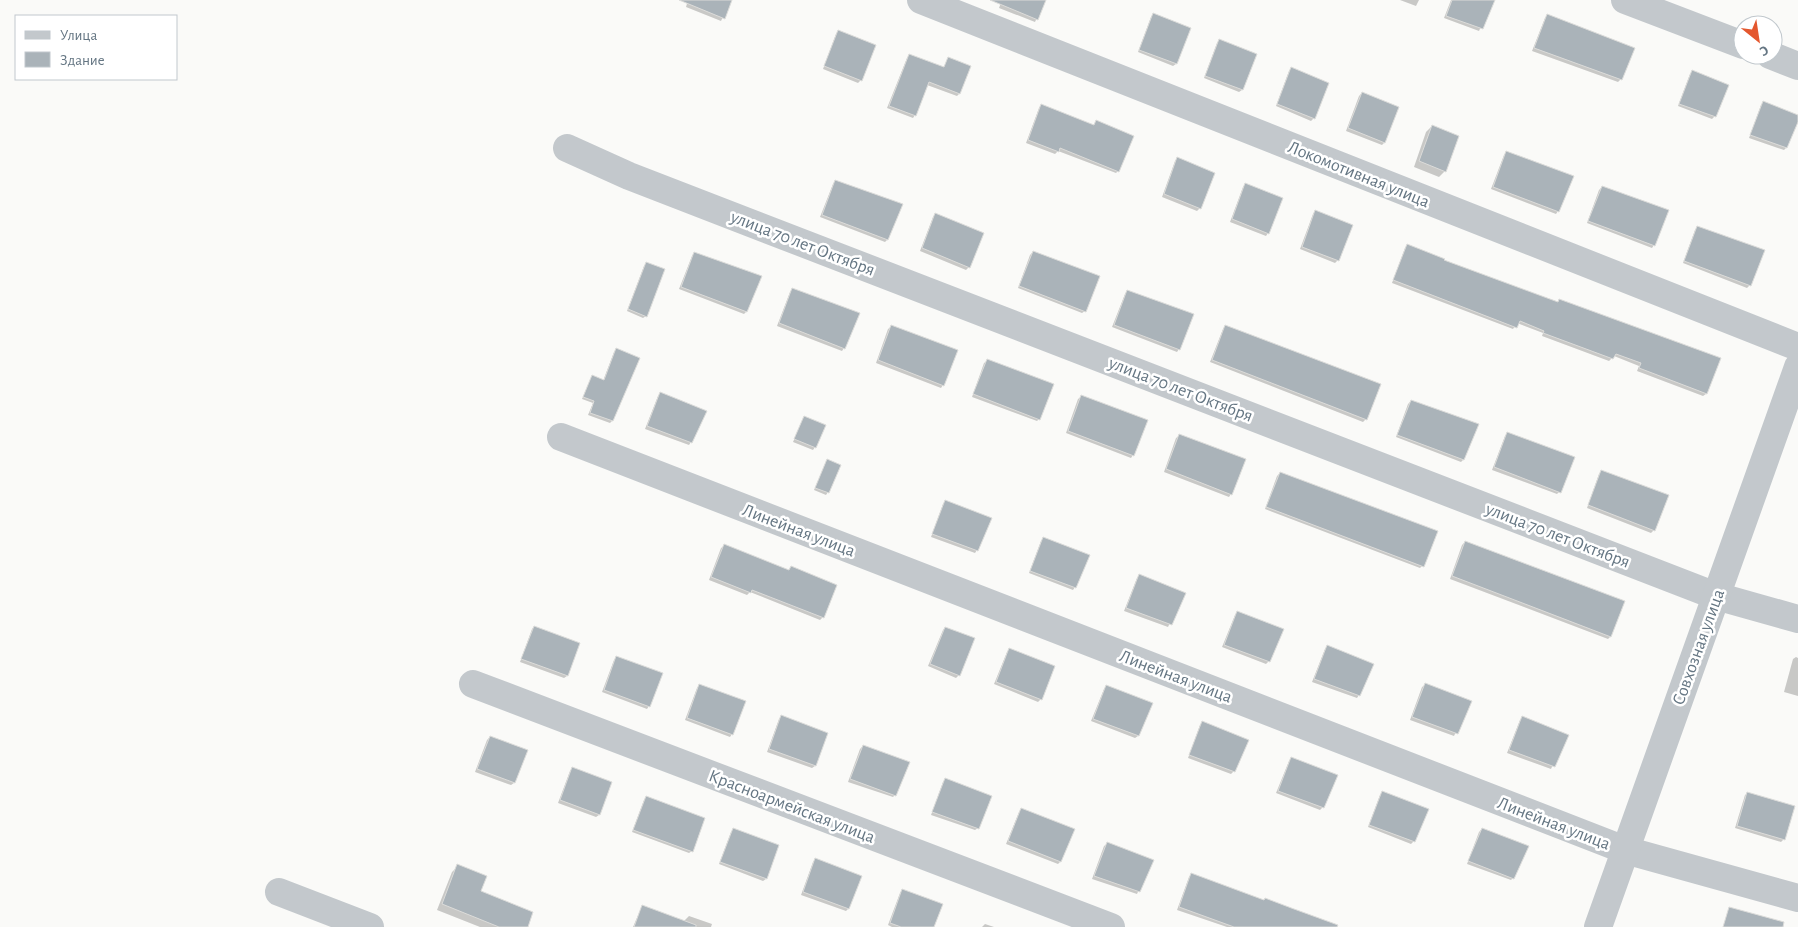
<svg xmlns="http://www.w3.org/2000/svg" width="1798" height="927" font-family="'Alegreya Sans',sans-serif">
<style>
.shadow{fill:#0003}
.building{fill:#aab3b9;stroke:#dcdcda}
.lines{fill:none;stroke-linecap:round;stroke-linejoin:round}
.minor{stroke:#c3c8cc;stroke-width:28}
.labels{text-anchor:middle;stroke-width:5;stroke-linejoin:round;paint-order:stroke}
.street-label{font-size:18px;fill:#657683;stroke:#fff}
</style>
<rect width="100%" height="100%" fill="#fafaf8"/>
<g class="shadow">
<path d="M688,0H731L721,21L686,7Z"/>
<path d="M1002,0H1045L1035,22L999,8Z"/>
<path d="M1400,0H1419L1416,6Z"/>
<path d="M1451,0H1493L1479,31L1444,18Z"/>
<path d="M1153,15L1189,29L1176,64L1173,66L1138,52L1151,17Z"/>
<path d="M1547,16L1621,79L1618,82L1532,51L1545,18Z"/>
<path d="M838,31L861,80L858,83L823,69L836,34Z"/>
<path d="M1219,41L1255,55L1242,90L1239,92L1204,78L1217,43Z"/>
<path d="M909,55L943,68L949,58L970,67L959,94L957,96L927,85L915,115L913,118L887,108L907,58Z"/>
<path d="M1291,69L1314,118L1311,121L1276,106L1289,71Z"/>
<path d="M1693,71L1715,116L1712,119L1678,106L1690,74Z"/>
<path d="M1362,93L1384,143L1382,145L1346,131L1359,96Z"/>
<path d="M1764,103L1798,116L1786,148L1784,150L1749,138L1761,105Z"/>
<path d="M1041,105L1093,125L1096,122L1118,171L1116,173L1058,151L1055,154L1026,143L1039,108Z"/>
<path d="M1432,126L1445,171L1439,177L1414,167L1426,132Z"/>
<path d="M1506,153L1558,211L1556,214L1491,189L1504,155Z"/>
<path d="M1177,159L1200,208L1197,211L1162,197L1175,161Z"/>
<path d="M835,181L887,240L885,242L820,217L833,184Z"/>
<path d="M1246,184L1268,233L1266,236L1230,222L1243,187Z"/>
<path d="M1602,187L1654,245L1652,248L1587,223L1599,190Z"/>
<path d="M1315,211L1338,260L1335,263L1300,249L1313,214Z"/>
<path d="M935,215L969,267L966,270L920,251L933,217Z"/>
<path d="M1698,227L1750,285L1747,288L1683,263L1695,230Z"/>
<path d="M1407,245L1443,261L1719,359L1706,394L1703,396L1637,371L1639,366L1614,356L1609,361L1542,336L1543,333L1517,323L1513,329L1392,283L1405,248Z"/>
<path d="M1033,252L1085,311L1082,313L1018,288L1030,255Z"/>
<path d="M694,253L746,312L744,314L679,289L692,256Z"/>
<path d="M646,264V316L643,318L627,311L644,266Z"/>
<path d="M792,290L844,348L842,351L777,326L790,292Z"/>
<path d="M1127,291L1179,349L1177,352L1112,327L1125,294Z"/>
<path d="M1225,326L1366,419L1363,422L1210,362L1223,329Z"/>
<path d="M891,327L943,385L941,388L876,363L888,329Z"/>
<path d="M617,350L638,358L612,421L610,423L588,415L593,403L582,399L592,376L603,381L614,352Z"/>
<path d="M987,361L1039,419L1037,421L972,397L984,363Z"/>
<path d="M660,394L691,442L689,445L645,429L658,396Z"/>
<path d="M1081,397L1133,455L1131,458L1066,433L1078,399Z"/>
<path d="M1411,401L1463,460L1461,462L1396,437L1408,404Z"/>
<path d="M804,417L815,447L813,450L793,442Z"/>
<path d="M1507,434L1559,492L1557,494L1492,470L1505,436Z"/>
<path d="M1179,436L1231,494L1229,497L1164,472L1176,438Z"/>
<path d="M827,461L828,492L826,495L814,490Z"/>
<path d="M1602,472L1654,530L1651,533L1587,508L1599,474Z"/>
<path d="M1280,473L1422,566L1420,568L1265,509L1277,476Z"/>
<path d="M946,501L977,550L975,553L931,537L943,504Z"/>
<path d="M1044,538L1075,587L1073,590L1029,573L1041,541Z"/>
<path d="M1465,542L1624,602L1610,637L1608,639L1450,579L1462,545Z"/>
<path d="M724,546L788,571L791,568L823,617L820,620L750,592L747,595L709,580L721,548Z"/>
<path d="M1139,576L1184,593L1168,627L1124,611L1137,578Z"/>
<path d="M1237,612L1269,661L1266,664L1222,647L1235,615Z"/>
<path d="M534,627L579,644L567,676L564,678L520,662L532,629Z"/>
<path d="M945,628L959,675L956,678L928,666L943,630Z"/>
<path d="M1327,647L1359,695L1357,698L1312,682L1325,649Z"/>
<path d="M1009,650L1041,699L1038,702L994,684L1007,652Z"/>
<path d="M1796,657L1798,658V696L1784,692L1793,659Z"/>
<path d="M617,658L649,706L647,709L602,692L614,660Z"/>
<path d="M700,685L732,734L730,737L685,720L697,688Z"/>
<path d="M1425,685L1470,702L1454,736L1410,720L1422,687Z"/>
<path d="M1106,687L1138,736L1135,738L1091,721L1104,689Z"/>
<path d="M782,717L827,733L815,766L812,768L767,752L779,719Z"/>
<path d="M1522,718L1567,735L1551,769L1507,753L1520,720Z"/>
<path d="M1203,723L1234,771L1231,774L1188,758L1200,725Z"/>
<path d="M490,737L526,751L514,783L511,785L475,772L487,740Z"/>
<path d="M863,746L895,795L893,797L848,782L860,749Z"/>
<path d="M1291,758L1323,807L1320,810L1276,793L1289,761Z"/>
<path d="M573,768L611,782L599,815L596,817L558,803L570,771Z"/>
<path d="M945,780L978,828L975,830L931,815L943,782Z"/>
<path d="M1382,792L1414,841L1411,844L1368,827L1380,795Z"/>
<path d="M1748,793L1784,839L1781,842L1735,828L1745,795Z"/>
<path d="M646,797L692,851L689,853L632,832L644,800Z"/>
<path d="M1021,809L1060,862L1058,864L1006,844L1019,812Z"/>
<path d="M1482,829L1513,878L1511,880L1467,864L1479,832Z"/>
<path d="M733,830L766,879L763,881L719,864L731,832Z"/>
<path d="M1107,844L1152,860L1137,894L1092,879L1104,846Z"/>
<path d="M815,860L848,909L846,911L801,895L813,862Z"/>
<path d="M458,866L479,892L526,927H480L437,910L452,872Z"/>
<path d="M1191,875L1306,927H1227L1177,910L1189,877Z"/>
<path d="M902,890L933,927H892L888,925L900,893Z"/>
<path d="M642,906L651,927H633Z"/>
<path d="M689,916L712,924L711,927H681L683,922Z"/>
<path d="M985,924L994,927H982Z"/>
</g>
<g class="building">
<path d="M679,0H732L725,19Z"/>
<path d="M990,0H1046L1038,20Z"/>
<path d="M1452,0H1495L1483,29L1446,16Z"/>
<path d="M1153,13L1191,28L1177,64L1139,50Z"/>
<path d="M1547,14L1635,48L1622,80L1534,48Z"/>
<path d="M838,30L876,45L862,81L824,66Z"/>
<path d="M1219,39L1257,54L1243,90L1205,76Z"/>
<path d="M909,54L944,67L948,57L971,66L960,94L929,82L916,116L889,106Z"/>
<path d="M1291,67L1329,83L1315,119L1277,104Z"/>
<path d="M1692,70L1729,85L1716,117L1679,104Z"/>
<path d="M1362,92L1399,107L1385,143L1348,128Z"/>
<path d="M1763,101L1798,115V122L1787,148L1750,135Z"/>
<path d="M1041,104L1094,125L1096,120L1134,136L1119,172L1060,148L1059,152L1028,140Z"/>
<path d="M1432,125L1459,136L1446,172L1419,161Z"/>
<path d="M1506,151L1574,176L1559,212L1493,187Z"/>
<path d="M1177,157L1215,173L1201,209L1164,194Z"/>
<path d="M835,180L903,204L888,240L822,215Z"/>
<path d="M1245,183L1283,198L1269,234L1232,219Z"/>
<path d="M1602,186L1669,210L1655,246L1588,221Z"/>
<path d="M1315,210L1353,225L1339,261L1302,247Z"/>
<path d="M935,213L984,233L970,268L922,248Z"/>
<path d="M1697,226L1765,250L1751,286L1684,261Z"/>
<path d="M1407,244L1445,259L1444,260L1558,302L1559,299L1721,358L1707,394L1639,368L1641,363L1616,354L1613,359L1543,333L1544,331L1520,321L1517,328L1393,280Z"/>
<path d="M1033,251L1100,276L1086,312L1019,286Z"/>
<path d="M694,252L762,276L747,312L681,287Z"/>
<path d="M646,262L665,269L647,317L628,309Z"/>
<path d="M792,288L860,313L845,349L779,323Z"/>
<path d="M1127,290L1194,314L1180,350L1114,325Z"/>
<path d="M891,325L958,350L944,386L878,360Z"/>
<path d="M1225,325L1381,384L1367,420L1212,360Z"/>
<path d="M616,348L640,358L613,421L590,413L594,401L583,397L592,375L604,380Z"/>
<path d="M987,359L1054,384L1040,420L973,394Z"/>
<path d="M660,392L707,411L692,443L647,426Z"/>
<path d="M1081,395L1148,420L1134,456L1068,431Z"/>
<path d="M1411,400L1479,424L1464,460L1397,435Z"/>
<path d="M804,416L826,425L816,448L794,439Z"/>
<path d="M1507,432L1575,457L1561,493L1494,467Z"/>
<path d="M1179,434L1246,459L1232,495L1166,469Z"/>
<path d="M827,459L841,465L829,493L815,488Z"/>
<path d="M1601,470L1669,495L1655,531L1588,505Z"/>
<path d="M1280,472L1438,531L1424,567L1266,507Z"/>
<path d="M945,500L992,518L978,551L932,534Z"/>
<path d="M1043,537L1090,555L1076,588L1030,571Z"/>
<path d="M1465,541L1625,601L1611,637L1452,576Z"/>
<path d="M724,544L789,570L791,566L837,585L824,618L752,590L751,593L711,577Z"/>
<path d="M1139,574L1186,593L1172,625L1126,608Z"/>
<path d="M1237,611L1284,629L1270,662L1224,645Z"/>
<path d="M534,626L580,643L568,676L521,659Z"/>
<path d="M945,627L975,638L960,676L930,664Z"/>
<path d="M1327,645L1374,664L1360,696L1314,679Z"/>
<path d="M1009,648L1055,666L1042,700L996,682Z"/>
<path d="M616,656L663,673L650,707L604,690Z"/>
<path d="M1425,683L1472,701L1458,734L1412,717Z"/>
<path d="M699,684L746,701L733,735L687,718Z"/>
<path d="M1106,685L1153,703L1139,736L1093,719Z"/>
<path d="M781,715L828,733L816,766L769,749Z"/>
<path d="M1522,716L1569,735L1555,767L1509,750Z"/>
<path d="M1202,721L1249,740L1235,772L1189,755Z"/>
<path d="M490,736L528,750L515,783L477,769Z"/>
<path d="M863,745L910,762L896,796L850,779Z"/>
<path d="M1291,757L1338,775L1324,808L1278,791Z"/>
<path d="M572,767L612,782L600,815L560,800Z"/>
<path d="M945,778L992,796L979,829L932,812Z"/>
<path d="M1382,791L1429,809L1415,842L1369,825Z"/>
<path d="M1747,792L1795,806L1785,840L1737,826Z"/>
<path d="M646,796L705,818L693,852L633,830Z"/>
<path d="M1021,808L1075,829L1061,862L1008,841Z"/>
<path d="M733,828L779,845L767,879L720,862Z"/>
<path d="M1482,828L1529,846L1514,879L1468,861Z"/>
<path d="M1107,842L1154,860L1140,892L1094,876Z"/>
<path d="M815,858L862,876L849,909L803,892Z"/>
<path d="M457,864L487,876L481,891L533,912L528,927H499L442,904Z"/>
<path d="M1191,873L1264,900L1265,898L1294,909L1338,925L1337,927H1234L1179,907Z"/>
<path d="M902,889L943,904L934,927H901L890,923Z"/>
<path d="M642,905L696,925V927H634Z"/>
<path d="M1729,907L1784,922L1783,927H1723Z"/>
</g>
<g class="lines">
<g class="minor">
<path d="M921,0L1798,347"/>
<path d="M1625,0L1743,45"/>
<path d="M1770,55L1798,66"/>
<path d="M567,148L629,176L1716,596L1798,619"/>
<path d="M561,437L1625,850L1798,898"/>
<path d="M473,684L1111,927"/>
<path d="M279,892L370,927"/>
<path d="M1598,927L1798,367"/>
</g>
</g>
<g class="labels">
<g class="street-label">
<text transform="translate(1359 174) rotate(22)" y="6">Локомотивная улица</text>
<text transform="translate(803 243) rotate(21)" y="6">улица 70 лет Октября</text>
<text transform="translate(1181 389) rotate(21)" y="6">улица 70 лет Октября</text>
<text transform="translate(799 530) rotate(21)" y="6">Линейная улица</text>
<text transform="translate(1558 535) rotate(21)" y="6">улица 70 лет Октября</text>
<text transform="translate(1698 647) rotate(-70)" y="6">Совхозная улица</text>
<text transform="translate(1176 676) rotate(21)" y="6">Линейная улица</text>
<text transform="translate(792 806) rotate(21)" y="6">Красноармейская улица</text>
<text transform="translate(1554 823) rotate(21)" y="6">Линейная улица</text>
</g>
</g>
<rect x="15" y="15" width="162" height="65" fill="#ffffff" stroke="#c1c8cd"/>
<rect x="25" y="31" width="25" height="8" fill="#c3c8cc" stroke="#c1c8cd"/>
<text x="60" y="40" font-size="15" fill="#657683">Улица</text>
<rect x="25" y="52" width="25" height="15" fill="#aab3b9" stroke="#c1c8cd"/>
<text x="60" y="65" font-size="15" fill="#657683">Здание</text>
<g transform="translate(1758 40) rotate(150)"><circle r="24" fill="#ffffff" stroke="#c1c8cd"/>
<path d="M0-4L9 19L0 12L-9 19Z" fill="#e4572e"/>
<text y="-8" font-size="14" font-weight="bold" text-anchor="middle" fill="#657683">С</text>
</g>
</svg>
